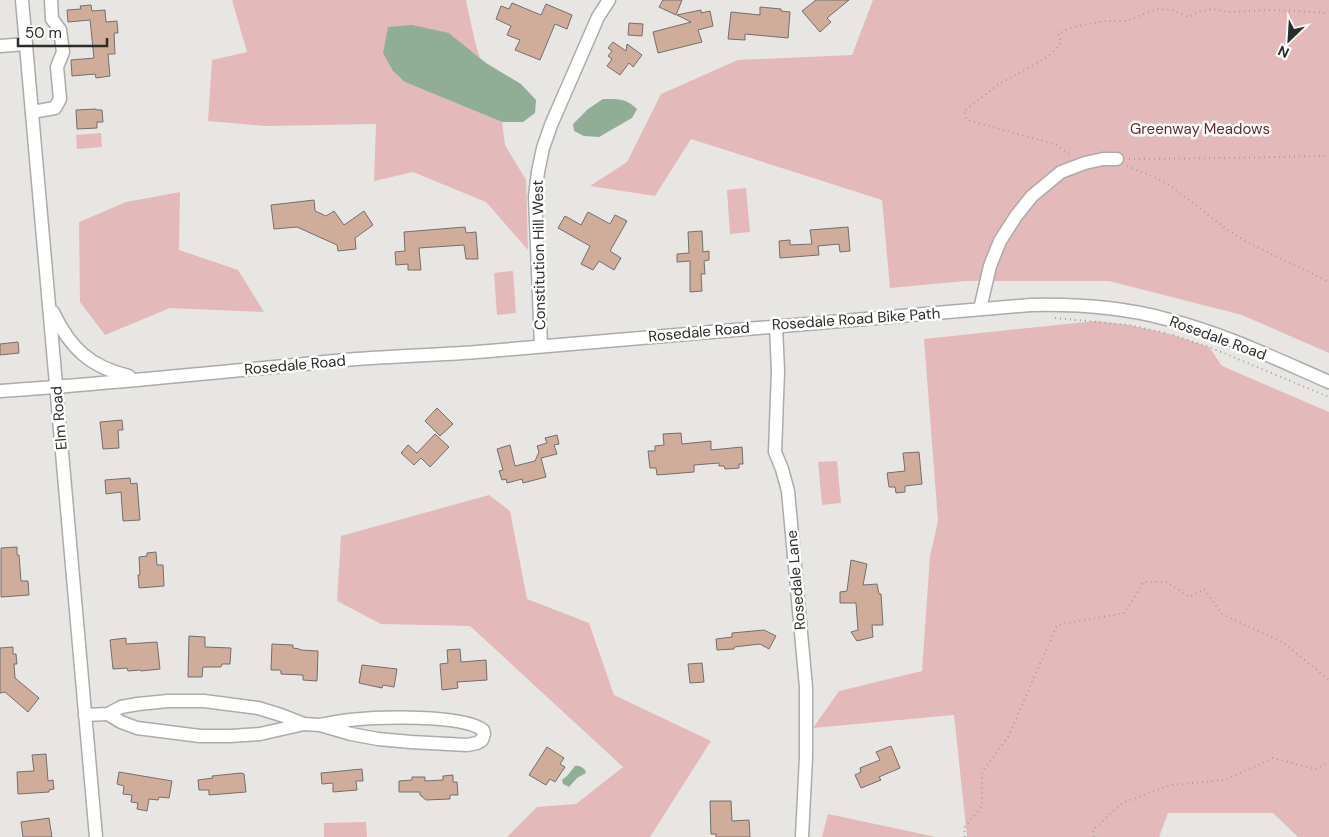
<svg xmlns="http://www.w3.org/2000/svg" width="1329" height="837" font-family="'DM Sans',sans-serif">
<style>
.green{fill:#e3bab9}
.water{fill:#90ae95}
.building{fill:#cfad9a;stroke:#736f6d}
.lines{fill:none;stroke-linecap:round;stroke-linejoin:round}
.minor-casing{stroke:#adaba7;stroke-width:15}
.path{stroke:#a3a19f;stroke-width:2;stroke-dasharray:1 4;stroke-linecap:butt}
.minor{stroke:#fff;stroke-width:12}
.labels{text-anchor:middle;stroke-width:5;stroke-linejoin:round;paint-order:stroke}
.park-label{font-size:15px;fill:#612b2d;stroke:#fff}
.street-label{font-size:15px;fill:#2d2c2b;stroke:#fff}
</style>
<rect width="100%" height="100%" fill="#e8e6e2"/>
<g class="green">
<path d="M232,0H466L475,42L480,58L449,33L405,82L502,122L505,145L526,180L528,250L486,202L413,172L374,181L376,124L266,126L208,121L212,60L247,52Z"/>
<path d="M873,0H1329V353L1242,315L1109,281H965L890,288L882,200L691,139L655,196L590,186L627,162L661,94L738,60L852,55Z"/>
<path d="M101,133L102,147L77,149L76,135Z"/>
<path d="M746,188L750,232L730,234L727,190Z"/>
<path d="M180,192L179,250L238,270L264,312L170,308L105,335L80,302L79,222L126,202Z"/>
<path d="M513,271L516,313L497,315L494,273Z"/>
<path d="M1095,321L1129,325L1170,334L1209,347L1222,366L1329,412V837H1298L1273,813H1168L1159,837H967L954,715L813,728L839,691L922,671L930,556L938,521L924,339Z"/>
<path d="M837,461L841,503L822,505L818,462Z"/>
<path d="M489,495L510,511L527,599L589,623L614,695L711,741L650,837H507L537,807L576,804L623,767L470,626L381,624L337,601L341,536Z"/>
<path d="M828,814L936,837H822Z"/>
<path d="M366,822L367,837H324V823Z"/>
</g>
<g class="water">
<path d="M412,25L449,33L486,63L521,84L536,100L535,113L523,122H502L405,82L393,71L383,53L388,27Z"/>
<path d="M603,99C618,99 626,98 637,109L632,118L599,137L584,136L574,131L573,124L588,109Z"/>
<path d="M575,766C579,765 582,767 585,770L586,773L577,778L569,787L563,784L562,780L567,776Z"/>
</g>
<g class="building">
<path d="M663,0H682L676,15L659,7Z"/>
<path d="M816,0H849L827,18L831,22L820,32L802,11Z"/>
<path d="M512,3L541,15L546,4L572,15L567,29L555,24L540,60L515,50L520,40L507,35L511,26L496,19L501,6L509,9Z"/>
<path d="M91,5L92,11L105,10L106,22L117,21L118,33H114L115,54H108L110,76L96,78L95,74L72,76L71,60L94,58L90,20L68,22L67,10L81,9L80,6Z"/>
<path d="M760,7L781,9V11L790,12L788,38L745,34V40L728,39L731,12L760,15Z"/>
<path d="M701,10V13L710,11L713,26L698,30L702,42L658,53L653,32L691,22L677,15Z"/>
<path d="M629,23L643,24L642,36L628,35Z"/>
<path d="M613,42L626,51L627,44L642,55L633,67L629,63L620,75L607,66L612,59L608,56L612,51L608,48Z"/>
<path d="M96,109L97,110H102L103,122H97V128L77,129L76,110Z"/>
<path d="M314,200L315,211L326,216L334,211L344,225L364,211L373,225L355,238L356,249L338,251L337,245L297,227L274,229L271,205Z"/>
<path d="M588,212L610,224L615,215L627,221L610,251L621,258L614,270L599,261L593,270L581,264L590,246L558,228L565,216L581,225Z"/>
<path d="M465,227L466,233L476,232L478,259H466L464,245L419,248L421,270H408V264L396,265L395,252L405,251L404,232Z"/>
<path d="M848,227L850,251L840,252L839,244L818,246L819,255L780,258L779,241L790,240V245L812,244L810,230Z"/>
<path d="M702,231L703,252L709,251V260L704,261L705,274H701L702,291L690,292V261L677,262V254L689,253L688,232Z"/>
<path d="M18,342L19,353L0,355V344Z"/>
<path d="M437,408L453,424L440,436L425,421Z"/>
<path d="M122,420L123,430H118L119,448L103,449L100,422Z"/>
<path d="M681,433L682,444L711,441V450L742,447L743,464H739V468L725,469L724,466H719V463L694,465V472L657,475L656,468H650L648,451H655V446L664,445L663,434Z"/>
<path d="M435,434L449,447L430,467L421,458L414,465L401,453L408,445L417,453Z"/>
<path d="M557,435L559,444L554,445L557,454L541,458L546,477L523,483L522,479L507,483L506,479L502,480L499,471L503,470L497,449L510,445L515,466L535,461L539,452L537,446L547,443L545,438Z"/>
<path d="M919,452L922,484L905,486V492L896,493L895,487H889L887,473L905,471L903,453Z"/>
<path d="M130,478L131,484L137,483L140,520L123,521L121,492L106,494L105,480Z"/>
<path d="M17,547V555H19L21,581H28L29,595L1,597V548Z"/>
<path d="M156,552L157,565H163L164,586L139,588L138,575H140L139,557L147,556V553Z"/>
<path d="M851,560L867,564L863,585L877,584L879,594H881L883,625H872L873,637L857,641L851,632L858,630L856,603H840V592L847,591Z"/>
<path d="M764,630L776,636L769,649L760,644L734,647V649L717,650L716,639L732,637V633Z"/>
<path d="M189,636L205,637V647L231,648L230,664H222L221,667H203L202,677H188Z"/>
<path d="M126,638V644L157,642L160,669L141,671L140,670L128,671L127,668L113,669L110,640Z"/>
<path d="M272,644L293,645V648L299,649L301,650L318,651L317,681L303,680V675L281,674V671L279,670H271Z"/>
<path d="M13,647V654H16L17,664H14L15,678L39,698L28,712L5,692L0,693V648Z"/>
<path d="M460,649L461,662L486,660L487,680L457,682L458,688L442,690L440,664L448,663L447,650Z"/>
<path d="M702,663L704,682L690,683L688,664Z"/>
<path d="M362,665L397,669L394,687L383,685L382,688L359,683Z"/>
<path d="M891,746L900,768L879,777L881,780L861,788L855,775L861,772L860,768L880,760L876,752Z"/>
<path d="M547,747L564,758L560,764L565,767L555,782L550,779L546,785L529,775Z"/>
<path d="M46,754L48,781L53,780L54,789L49,790V792L18,794L17,772L34,771L32,755Z"/>
<path d="M362,769L363,781H356L357,790L333,792V783L322,784L321,773Z"/>
<path d="M119,772L172,781L169,798L159,797L158,800L149,799L147,811L137,809L138,803L131,802L132,795L123,794L124,786L117,784Z"/>
<path d="M241,773L244,774L246,792L209,795V790H199L198,780L213,778L212,776Z"/>
<path d="M453,775V782H457L458,795H450V799L426,800L420,795V792H399V781L412,780V777H425V781L443,780V776Z"/>
<path d="M710,801H731L732,821L749,820L750,837H716V834H711Z"/>
<path d="M49,818L52,837H23L21,822Z"/>
</g>
<g class="lines">
<g class="minor-casing">
<g id="minor">
<path d="M22,0L96,837"/>
<path d="M0,46L26,44"/>
<path d="M32,112L55,108L60,99L57,67L63,52L60,30L52,19L51,0"/>
<path d="M980,309L990,266L1000,241L1016,216L1032,196L1061,172L1085,163L1103,159H1117"/>
<path d="M53,312C70,348 90,367 129,376"/>
<path d="M776,326L778,371L775,452L782,469L788,491L806,687V757L802,837"/>
<path d="M541,346L535,196L538,172L543,148L551,125L598,17L609,0"/>
<path d="M0,391C119,383 238,370 357,359C397,356 437,355 477,352C661,336 846,320 1031,305C1077,304 1122,307 1166,319C1223,333 1276,359 1329,382"/>
<path d="M108,714L121,722L137,728L200,736H231L260,734L304,724"/>
<path d="M85,715L108,714L121,707L138,704L168,701H204L258,708L281,715L304,724L320,725L351,734L378,739L411,742L467,745L477,743L482,740L484,734L483,730C461,714 379,717 350,720C340,721 330,723 320,725"/>
</g>
</g>
<g class="path">
<path d="M1069,154L1057,145L967,120L964,111C976,102 987,93 999,84C1013,75 1059,56 1061,40L1058,34L1070,28L1088,24L1106,21H1126L1157,9L1172,10L1188,17L1201,11L1212,9L1229,12L1268,10L1298,11L1324,13L1329,12"/>
<path d="M1129,159L1230,158L1329,156"/>
<path d="M1127,166L1156,178L1172,187L1229,231L1247,242L1329,282"/>
<path d="M1055,318L1129,325L1166,333"/>
<path d="M1173,335L1209,347L1329,397"/>
<path d="M965,837L964,828L982,806V772L1008,737L1057,625L1125,613L1143,582H1166L1190,597L1204,589L1222,614L1284,643L1329,680"/>
<path d="M1094,837L1093,830L1122,803L1171,785L1225,780L1273,758L1316,769L1329,762"/>
</g>
<use href="#minor" class="minor"/>
</g>
<g class="labels">
<g class="park-label">
<text x="1200" y="134">Greenway Meadows</text>
</g>
<g class="street-label">
<text transform="translate(539 255) rotate(-91)" y="5">Constitution Hill West</text>
<text transform="translate(856 319) rotate(-4)" y="5">Rosedale Road Bike Path</text>
<text transform="translate(699 332) rotate(-5)" y="5">Rosedale Road</text>
<text transform="translate(1218 338) rotate(20)" y="5">Rosedale Road</text>
<text transform="translate(295 365) rotate(-5)" y="5">Rosedale Road</text>
<text transform="translate(59 418) rotate(-95)" y="5">Elm Road</text>
<text transform="translate(796 580) rotate(-95)" y="5">Rosedale Lane</text>
</g>
</g>
<g transform="translate(1289 40) rotate(205)" stroke="#ffffff" stroke-width="4" paint-order="stroke">
<path d="M0-4L9 19L0 12L-9 19Z" fill="#2d2c2b"/>
<text y="-8" font-size="14" font-weight="bold" text-anchor="middle" fill="#2d2c2b">N</text>
</g>
<path d="M18 38v8h89v-8" fill="none" stroke="#2d2c2b" stroke-width="2.5"/>
<text x="25" y="38" font-size="15" fill="#2d2c2b" stroke="#ffffff" stroke-width="4" paint-order="stroke">50 m</text>
</svg>
